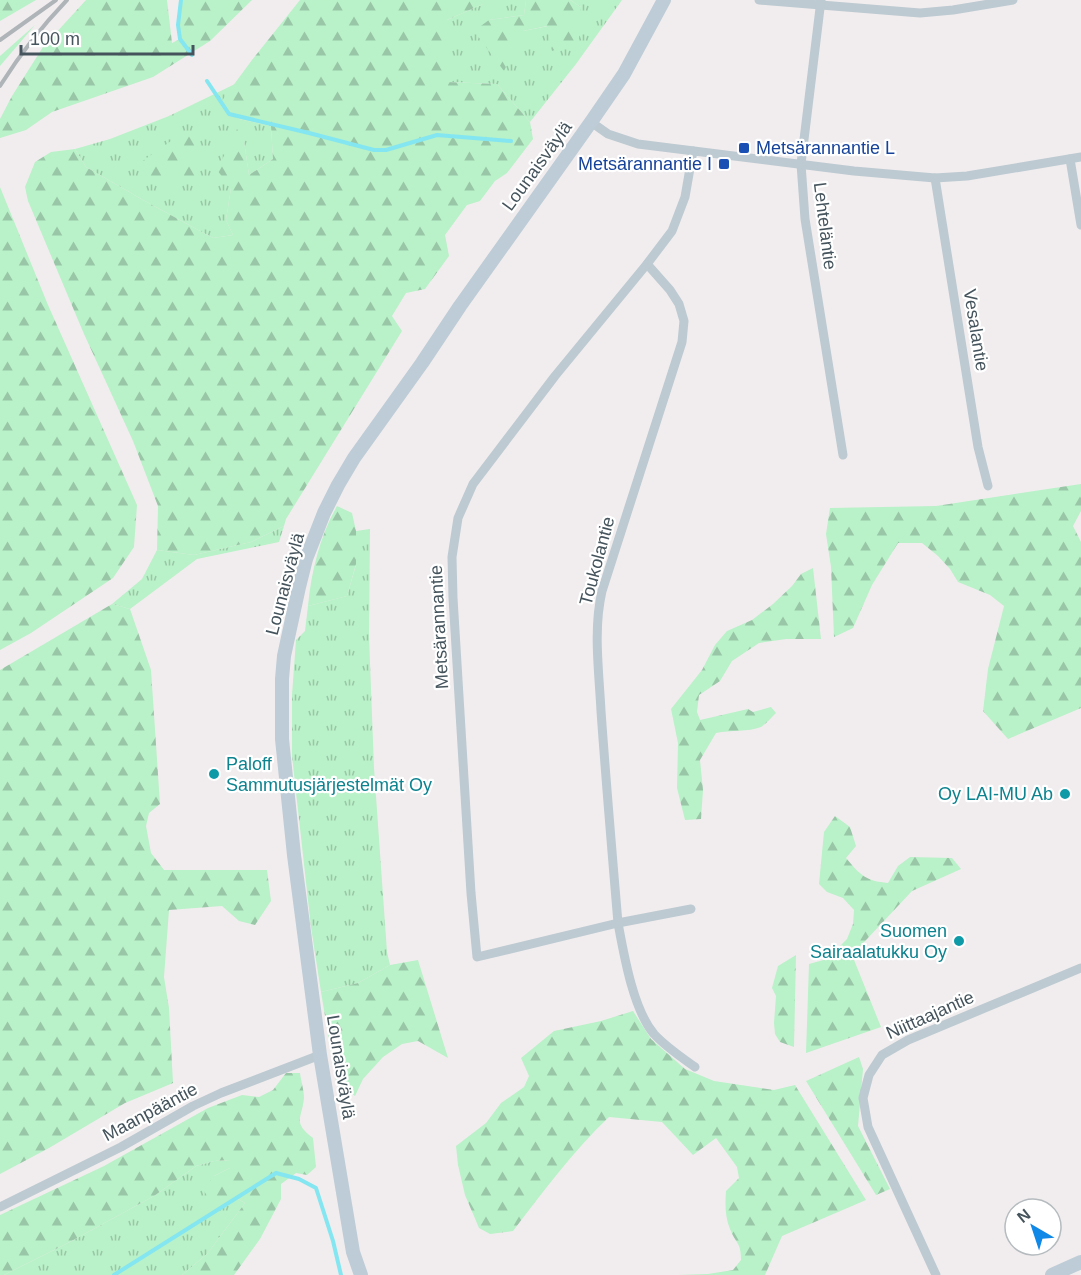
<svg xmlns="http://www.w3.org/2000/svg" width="1081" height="1275" font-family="Arial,sans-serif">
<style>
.grass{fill:url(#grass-tufts)}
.forest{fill:url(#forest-firs)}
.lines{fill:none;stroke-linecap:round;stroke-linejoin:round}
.stream{stroke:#84e6f0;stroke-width:4}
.street{stroke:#bdcad1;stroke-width:9}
.secondary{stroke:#bdccd6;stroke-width:14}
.rail{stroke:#afb4b9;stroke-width:4}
.transit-dot{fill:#1a4fb4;stroke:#fff;stroke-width:2}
.culture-dot{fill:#0f9aa8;stroke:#fff;stroke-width:2}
.labels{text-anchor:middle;stroke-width:4.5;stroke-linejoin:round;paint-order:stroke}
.transit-label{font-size:18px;fill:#164399;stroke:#fff;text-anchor:start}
.street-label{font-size:18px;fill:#45545c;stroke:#fff}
.culture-label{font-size:18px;fill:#0d838f;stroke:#fff;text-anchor:end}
</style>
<defs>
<pattern id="grass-tufts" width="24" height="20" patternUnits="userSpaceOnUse" patternTransform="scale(1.5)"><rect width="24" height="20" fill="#b9f1c8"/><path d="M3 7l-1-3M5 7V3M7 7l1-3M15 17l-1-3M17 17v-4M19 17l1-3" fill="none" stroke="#98c6a6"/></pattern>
<pattern id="forest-firs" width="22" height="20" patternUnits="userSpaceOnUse" patternTransform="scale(1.5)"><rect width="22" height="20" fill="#b9f1c8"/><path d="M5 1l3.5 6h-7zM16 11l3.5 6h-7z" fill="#98c6a6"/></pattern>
</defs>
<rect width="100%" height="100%" fill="#f1edee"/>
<g class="grass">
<path d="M483,0H526L524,15L489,20L523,31L548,26L581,7L570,0H622L576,64L530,122L497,84L447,82V20L483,4Z"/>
<path d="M35,25L0,66V56Z"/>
<path d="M235,84L222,102L239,119L271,126L273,159L249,175L244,141L231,188L226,220L233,235L213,238L143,200L86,167L75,149L110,139L169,116Z"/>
<path d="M284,526L279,542L197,559L130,609L112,604L142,579L157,550L194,555L251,542Z"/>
<path d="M370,529L369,636L374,768L387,952L390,965L358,983L321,992L311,927L292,756V695L296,640L305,631L308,606L347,596L356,565V531Z"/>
<path d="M231,1160L230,1168L214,1176L236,1198L245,1203L207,1254L182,1275H4L66,1244L154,1196L196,1166L214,1161Z"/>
</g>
<g class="forest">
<path d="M0,0H36L0,21Z"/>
<path d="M86,0H167L172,43L180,39L178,25L182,0H252L210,41L153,77L52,112L26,130L0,138V119L12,96L43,47Z"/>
<path d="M300,0H483V4L447,20V82L497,84L530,122L533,139L507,173L495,181L480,201L467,205L445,235L449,256L425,289L406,293L392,316L402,331L286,519L284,526L251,542L194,555L157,550L158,506L133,441L84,334L28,201L25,187L35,162L51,152L75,149L86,167L143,200L213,238L233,235L226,220L231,188L217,170L237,129L244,141L249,175L273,159L271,126L239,119L221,102L252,60Z"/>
<path d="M526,0H570L581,7L579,40L552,51L547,26L523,31L504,71L474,31L489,20L524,15Z"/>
<path d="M181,134H197L200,176L141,182V162Z"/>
<path d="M0,187L48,305L137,505L134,547L113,578L31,633L0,650Z"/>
<path d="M1081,484V511L1073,526L1081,542V708L1008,739L983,711L988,669L1004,606L990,595L958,582L950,569L938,556L922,543H898L872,585L853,628L834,637L831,567L826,534L830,508L936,506Z"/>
<path d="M337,506L352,513L356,531V564L347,596L308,606C311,572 320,536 337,506Z"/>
<path d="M813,568L821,639H786L759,643L732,661L720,681L699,695L697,712L700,720L748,709L753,712L771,707L776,713C771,718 766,724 761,727C748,732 731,730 716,733L700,760L703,790L701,819L685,820L677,788L678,743L671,709L702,670L715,645L727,631L752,620L773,604L792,586L801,574Z"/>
<path d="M112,604L130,609L151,670L160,804L149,813L146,826L151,853L164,870H267L271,901L255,925L239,921L222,906L169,910L164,977L169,1008L173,1083L125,1103L49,1148L0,1174V670Z"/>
<path d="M835,816L850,827L856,846L846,858C860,875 866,881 888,883L898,866L910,857L952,858L961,869L912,891L852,955L881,1027L806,1053L809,964L827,959L847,939L853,924L854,910L843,898L827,892L819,884L824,832Z"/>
<path d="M796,955L794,1047L780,1042L775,1034L774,1023L776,996L772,988L778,966Z"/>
<path d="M418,960L448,1058L418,1041L402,1044L383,1057L363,1079L355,1096L336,1082L321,992L358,983L390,965Z"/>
<path d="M633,1011L651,1039L685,1069L714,1081L774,1090L795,1085L866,1200L782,1236L765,1275H678L708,1274L733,1270L741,1260C741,1242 736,1244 730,1229C725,1217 725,1204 726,1191L739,1178L737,1167L716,1138L693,1155L662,1122L609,1117C573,1151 543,1192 513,1231L490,1234L479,1228L465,1195L458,1165L456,1146L486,1123L501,1103L524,1087L529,1076L521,1058L554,1031L601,1021Z"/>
<path d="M859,1057L863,1069L858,1126L890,1189L876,1195L806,1081Z"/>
<path d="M286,1073H300C301,1081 304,1090 304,1098C302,1119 292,1122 313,1138L316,1167L307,1175L296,1173L281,1184V1199L260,1239L234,1275H182L207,1254L245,1203L236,1198L218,1210L203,1190L214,1176L230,1168V1160L214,1161L196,1166L154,1196L66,1244L4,1275H0V1215L104,1166L208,1108L242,1095L259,1097L273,1090Z"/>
</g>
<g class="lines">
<g class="stream">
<path d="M181,0L178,25L180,39L192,55"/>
<path d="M207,81L229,114L309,133L374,150H386L437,135L511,141"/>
<path d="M114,1275L276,1173L299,1179L316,1188L333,1241L341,1275"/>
</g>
<g class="street">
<path d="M759,0L920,13L953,10L1013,0"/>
<path d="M821,0L801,164L805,219L843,455"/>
<path d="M591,122L608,134L638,144L854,171L935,178L967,176L1081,157"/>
<path d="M1070,159L1081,225"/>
<path d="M935,178L978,447L988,486"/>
<path d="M647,264L670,290L679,304L684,321L682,342L602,591C593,630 599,671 601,711C606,782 612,852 618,923C624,955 633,1009 654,1034C666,1047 681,1057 695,1067"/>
<path d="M691,909L618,923L477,957L471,893L453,598L452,557L458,518L473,484L555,376L647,264L672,231L685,197L693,151"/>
<path d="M0,1207L121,1147L193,1106L221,1093L320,1055"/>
<path d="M936,1275L868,1127L863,1098L869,1075L882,1055L908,1040L1081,968"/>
</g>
<g class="secondary">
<path d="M361,1275L353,1252L320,1055L294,855L282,739V679L284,656L299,587L306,559L324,513L338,485L354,458L422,363L460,306L591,122L624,74L664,0"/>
<path d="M1052,1275L1081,1262"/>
</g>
<g class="rail">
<path d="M0,40L56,0"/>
<path d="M0,86C20,54 42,26 67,0"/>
</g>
</g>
<g class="transit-dot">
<rect x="738" y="142" width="12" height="12" rx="3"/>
<rect x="718" y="158" width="12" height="12" rx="3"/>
</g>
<g class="culture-dot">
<circle cx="214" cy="774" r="6"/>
<circle cx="1065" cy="794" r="6"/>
<circle cx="959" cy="941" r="6"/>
</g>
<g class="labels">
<g class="transit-label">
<text x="756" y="154">Metsärannantie L</text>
<text x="712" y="170" text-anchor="end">Metsärannantie I</text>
</g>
<g class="street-label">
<text transform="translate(537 166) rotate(-54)" y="6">Lounaisväylä</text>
<text transform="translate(825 226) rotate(83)" y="6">Lehteläntie</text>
<text transform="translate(976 330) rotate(81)" y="6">Vesalantie</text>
<text transform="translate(597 561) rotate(-75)" y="6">Toukolantie</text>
<text transform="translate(285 584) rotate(-75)" y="6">Lounaisväylä</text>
<text transform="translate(439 627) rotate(-93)" y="6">Metsärannantie</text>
<text transform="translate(930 1015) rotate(-24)" y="6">Niittaajantie</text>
<text transform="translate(341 1067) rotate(81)" y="6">Lounaisväylä</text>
<text transform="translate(150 1112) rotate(-28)" y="6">Maanpääntie</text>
</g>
<g class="culture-label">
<text x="226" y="770" text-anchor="start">Paloff<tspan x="226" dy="21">Sammutusjärjestelmät Oy</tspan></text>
<text x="1053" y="800">Oy LAI-MU Ab</text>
<text x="947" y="937">Suomen<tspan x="947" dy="21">Sairaalatukku Oy</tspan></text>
</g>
</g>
<g transform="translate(1033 1227) rotate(321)"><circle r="28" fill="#ffffff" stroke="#b5bbbe" stroke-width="1.5"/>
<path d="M0-4.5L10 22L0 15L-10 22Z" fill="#1088e8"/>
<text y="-9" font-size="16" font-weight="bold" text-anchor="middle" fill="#45545c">N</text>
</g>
<path d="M21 45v9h172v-9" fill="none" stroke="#45545c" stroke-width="3"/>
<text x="30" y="45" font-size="18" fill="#45545c" stroke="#ffffff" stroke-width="4.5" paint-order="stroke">100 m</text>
</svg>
